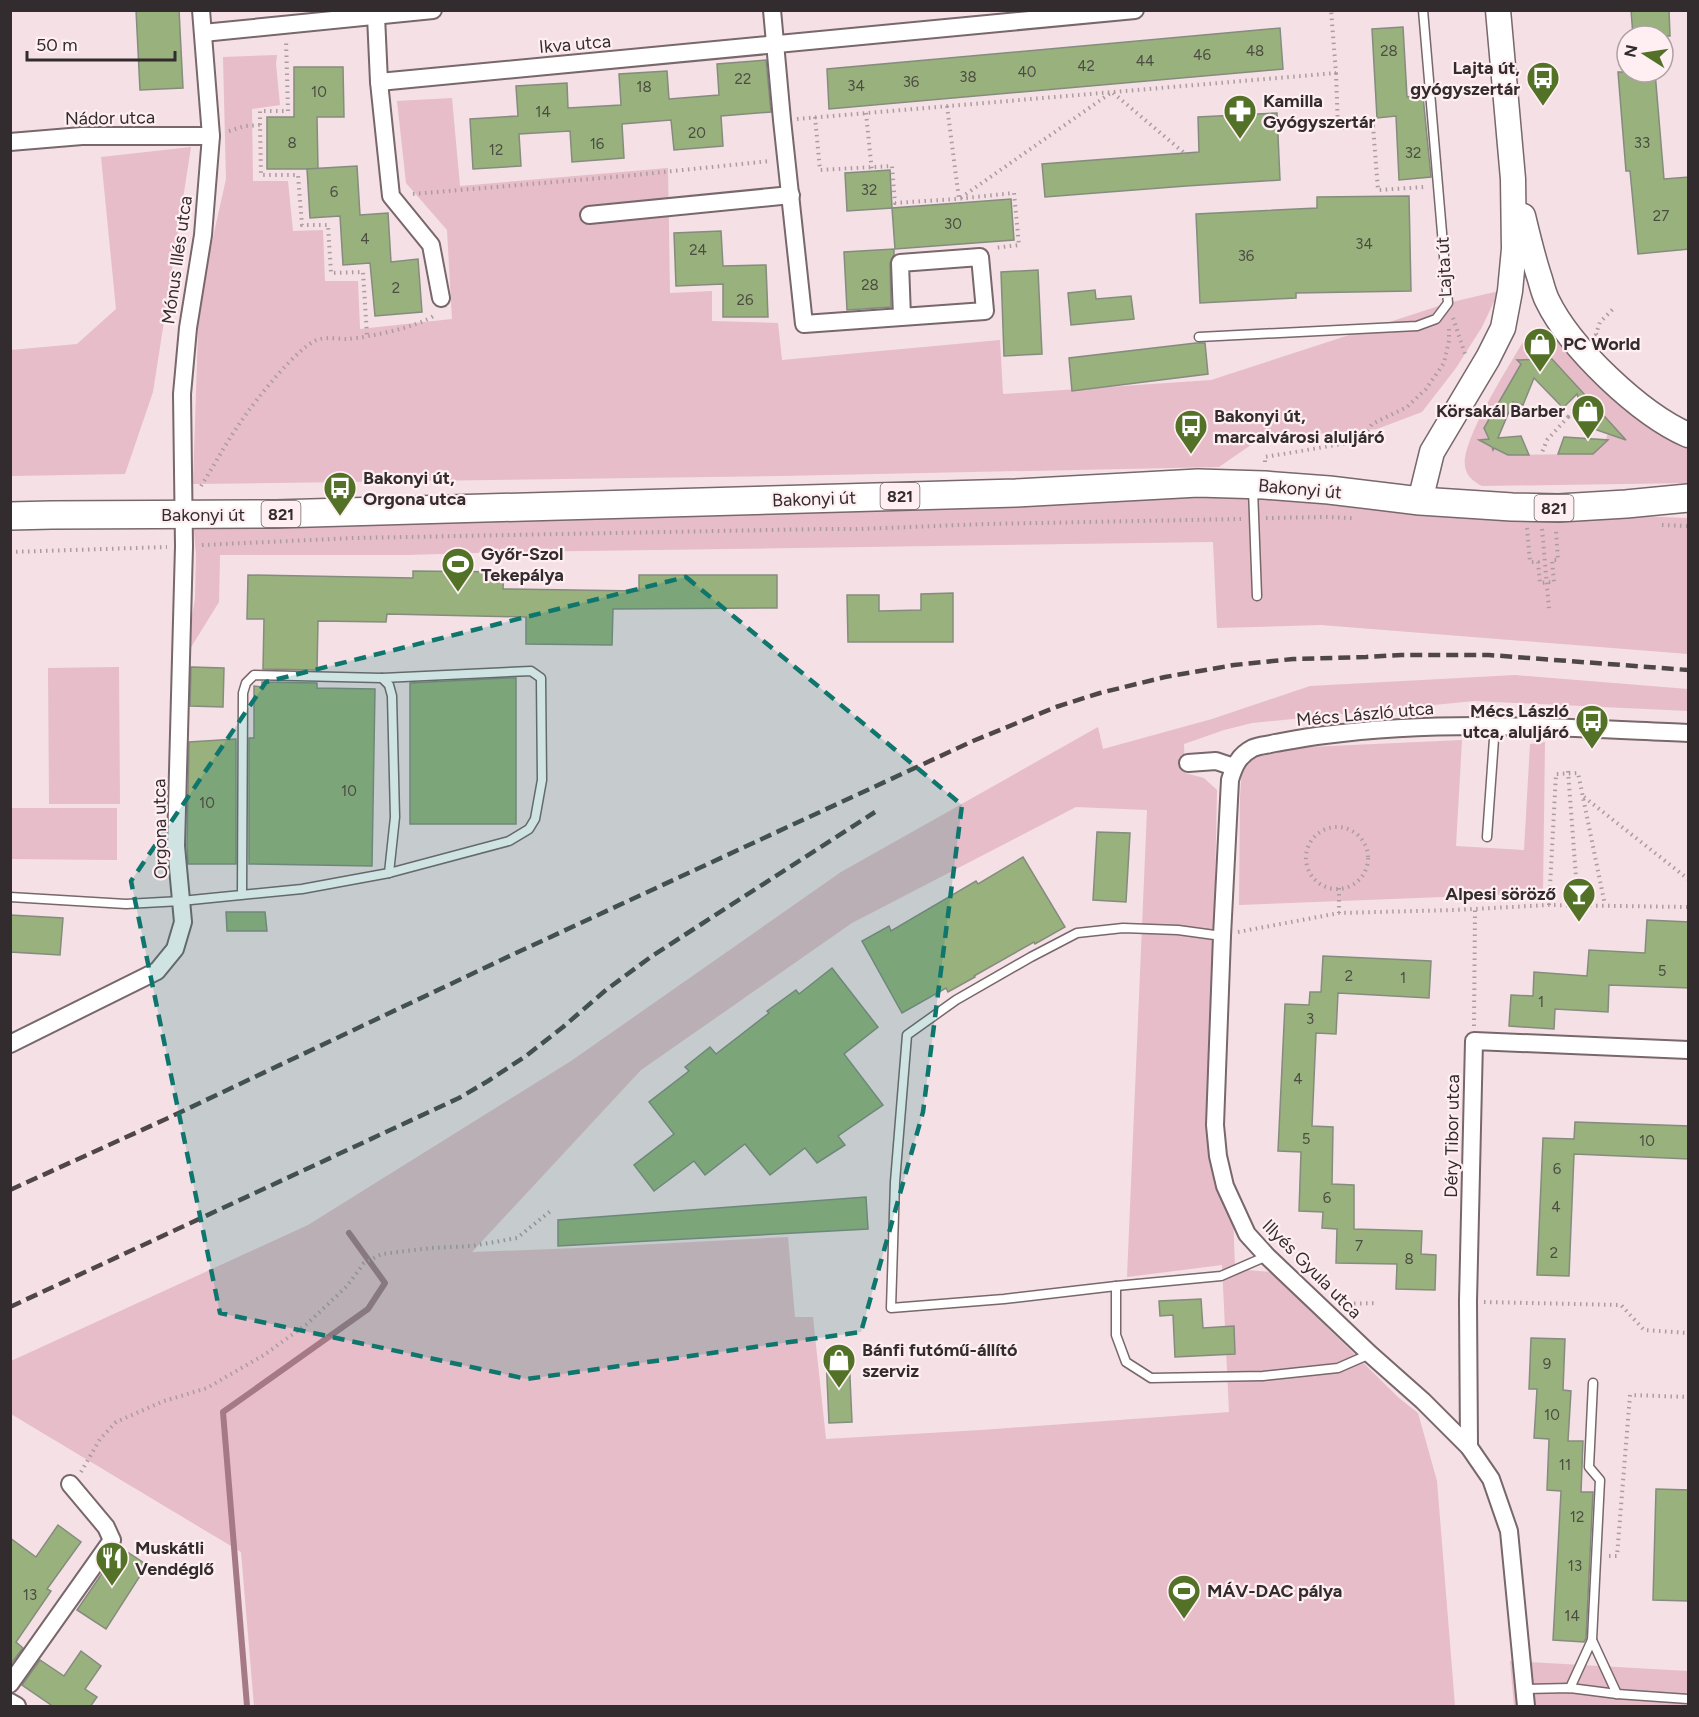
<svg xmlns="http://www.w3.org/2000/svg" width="1699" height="1717" font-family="Figtree,sans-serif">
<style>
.green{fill:#e6bdc8;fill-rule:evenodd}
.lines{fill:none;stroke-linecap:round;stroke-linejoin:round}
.stream{stroke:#a67986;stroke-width:6}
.building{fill:#99b17d;stroke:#858c7e;stroke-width:1.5}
.lane-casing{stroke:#78676b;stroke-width:11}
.street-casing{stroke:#78676b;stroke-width:20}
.secondary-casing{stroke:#78676b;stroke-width:27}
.primary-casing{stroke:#78676b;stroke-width:30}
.path{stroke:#ab9ca0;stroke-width:4;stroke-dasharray:1.5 4.5;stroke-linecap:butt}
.lane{stroke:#fff;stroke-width:8}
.street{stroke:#fff;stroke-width:16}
.secondary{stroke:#fff;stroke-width:24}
.primary{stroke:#fff;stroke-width:27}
.rail{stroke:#4f4649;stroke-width:4.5;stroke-dasharray:12 6;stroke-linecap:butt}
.marked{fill:#0f766e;fill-opacity:0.2;stroke:#0f766e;stroke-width:4.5;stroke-dasharray:12 8;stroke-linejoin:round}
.labels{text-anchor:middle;stroke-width:4.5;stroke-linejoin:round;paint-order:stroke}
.number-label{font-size:15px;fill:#4c4d42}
.shield{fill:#ffeff2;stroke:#706669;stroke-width:1.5}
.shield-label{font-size:16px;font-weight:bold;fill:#332c2e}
.street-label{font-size:18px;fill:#332c2e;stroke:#ffeff2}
.poi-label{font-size:18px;font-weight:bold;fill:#332c2e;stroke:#ffeff2;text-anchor:start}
</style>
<rect width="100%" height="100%" fill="#f4e0e5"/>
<g class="green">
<path d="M277,55L276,64L280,105L252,109L253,181H288L293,231L323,230L325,281H358L360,329L452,319L447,230L406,183L397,101L452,98L460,186L668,168L670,293L712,291V321L778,323L782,360L1000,340L1003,394L1211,380L1448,303L1499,291L1482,327L1456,368L1422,412L1377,429L1261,438L1219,467L780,476L193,484L199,300L226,179L223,57Z"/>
<path d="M191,147L153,392L125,474L11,476V350L77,344L116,309L101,157Z"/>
<path d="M1539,328L1549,331L1625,403L1679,444L1688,449V483L1482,486C1474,482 1466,476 1465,466C1461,440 1510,365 1524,340L1533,330ZM1552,359L1611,424L1605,442L1593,454L1508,455L1492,447L1484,428L1524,360Z"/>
<path d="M1239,492L1448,512L1523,521L1635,516L1688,518V654L1321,625L1217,628L1213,542L510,552L406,555H220L219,602L185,657L195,599L196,555L193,521Z"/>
<path d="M119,667L120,804H49L48,668Z"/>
<path d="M1515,675L1688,689V711L1474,701L1252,723L1224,730L1184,744L1185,773L1204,778L1217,790L1210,1122L1232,1183L1235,1269L1271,1272L1399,1398L1418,1413L1437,1481L1455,1706H254L241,1552L11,1414V1361L308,1225L571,1061L841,872L1098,727L1103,749L1212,719L1310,686ZM1076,807L1147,810L1127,1277L1222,1265L1229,1412L981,1430L826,1439L813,1317H795L788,1237L578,1248L472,1252L641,1070L852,923Z"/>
<path d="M1462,740L1456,846L1524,850L1530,744L1545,742L1543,893L1239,905L1240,797L1242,766L1266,749Z"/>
<path d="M12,808H117V860L11,859Z"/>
<path d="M1510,1661L1688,1671V1706H1514Z"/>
</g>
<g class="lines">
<path class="stream" d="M247,1706L223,1412L368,1309L385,1283L349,1233"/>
</g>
<g class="building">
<path d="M136,10H179L183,88L140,90Z"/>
<path d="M1631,10H1669L1670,36H1633Z"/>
<path d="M1403,27L1407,97L1423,96L1431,177L1399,180L1396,116L1377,118L1372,29Z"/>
<path d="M1280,28L1283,69L829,109L827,69Z"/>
<path d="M766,60L771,112L721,116L723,146L674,150L671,120L622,124L624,158L572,162L570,131L519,134L521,166L473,169L470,119L518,116L516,86L567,83L568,108L621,105L619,74L667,71L669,99L719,95L717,64Z"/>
<path d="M294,67H343L344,117H317L318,169H267V117H294Z"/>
<path d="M1618,72H1655L1664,179L1689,177V249L1638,254L1630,171H1626Z"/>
<path d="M1277,113L1280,180L1186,186L1045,197L1042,164L1199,152L1198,117Z"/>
<path d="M357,166L360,215L388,213L391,262L418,259L422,312L375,316L370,263L343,265L340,216L310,218L307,169Z"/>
<path d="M890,170L892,208L847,211L845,173Z"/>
<path d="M1409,196L1411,291L1296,293V298L1200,303L1196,214L1317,208V197Z"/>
<path d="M1011,199L1014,240L895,249L892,208Z"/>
<path d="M721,231L723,266L766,265L768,317H723V284L676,286L674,233Z"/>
<path d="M894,249V255L890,263L891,307L847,310L844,252Z"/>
<path d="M1038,270L1042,354L1004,356L1001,272Z"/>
<path d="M1095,290L1096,299L1131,296L1134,319L1071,325L1068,293Z"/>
<path d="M1196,343H1205L1208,374L1072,391L1069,358Z"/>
<path d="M1552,359L1596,407L1626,440L1588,427L1577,394L1563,408L1534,378L1523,405L1513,402L1498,438L1521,436L1529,455H1508L1494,448L1493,450L1492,447L1479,440L1489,439L1484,428L1521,364L1517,360Z"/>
<path d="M1564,437L1608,440L1593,454H1558Z"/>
<path d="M413,571L504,572L503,589L639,591V575H777V608L613,609L612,645L526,644V617L387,614L386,622L318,621L317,670L263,669L264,619H247L248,575L413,578Z"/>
<path d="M953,593V642H848L847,595H879V611L921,610V594Z"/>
<path d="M191,667L224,668L223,707L190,706Z"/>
<path d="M508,678H516V824H410V683Z"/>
<path d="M262,682L317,683V688L375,689L372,866L249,864V738H254V686L262,687Z"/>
<path d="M236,739V864H188L187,846L189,742Z"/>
<path d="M1097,832L1130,833L1126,902L1093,900Z"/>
<path d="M1023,857L1065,927L1035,944L1034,942L974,976L975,977L948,992L946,988L902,1013L862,941L889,926L891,931L976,881L978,884Z"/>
<path d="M226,912H265L267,931H227Z"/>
<path d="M10,915L63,918L60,955L10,952Z"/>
<path d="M1647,920L1689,922V988L1609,985L1608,1012L1555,1009L1554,1029L1509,1026L1511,995L1533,996L1534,972L1587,976L1589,950L1645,953Z"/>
<path d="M1323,956L1431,961L1429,998L1338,993L1336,1034L1316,1033L1312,1126L1333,1127L1332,1184L1354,1185V1229L1422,1231L1421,1254L1436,1255L1435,1290L1396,1289L1397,1264L1336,1263L1337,1229L1322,1228L1323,1212L1299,1211L1301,1152L1278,1151L1285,1004L1309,1005L1310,992H1321Z"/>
<path d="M832,968L878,1027L844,1054L883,1105L838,1136L845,1145L817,1163L805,1148L770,1175L745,1144L705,1175L694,1161L654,1191L634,1165L674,1134L649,1102L689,1071L685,1067L710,1047L716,1054L769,1013L767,1011L796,990L799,994Z"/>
<path d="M1575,1122L1689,1126V1159L1574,1154L1569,1276L1537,1275L1543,1138L1574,1139Z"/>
<path d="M866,1197L868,1229L558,1246V1220Z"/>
<path d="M1201,1299L1203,1328L1234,1326L1235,1354L1175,1357L1173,1315L1160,1316L1159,1301Z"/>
<path d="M1531,1338L1565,1339L1563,1390L1571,1391L1568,1441H1583L1581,1492H1593L1586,1638L1584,1642L1553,1640L1561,1491L1547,1490L1549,1439L1534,1438L1537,1389H1529Z"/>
<path d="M849,1355L852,1422L829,1423L826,1356Z"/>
<path d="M1656,1489L1689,1490V1601L1653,1600Z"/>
<path d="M58,1525L81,1542L47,1589L51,1591L16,1642L23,1648L10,1665V1538L36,1557Z"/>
<path d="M120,1547L147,1565L106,1629L77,1610Z"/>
<path d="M81,1651L101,1666L85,1689L97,1697L90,1707H54L22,1685L40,1660L64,1676Z"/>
</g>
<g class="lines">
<g class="lane-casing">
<g id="lane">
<path d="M1199,337L1417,326L1436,319L1448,303L1423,10"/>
<path d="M1253,489L1257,596"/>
<path d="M382,678L531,671L541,678L542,780L535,819L529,829L509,841L389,873"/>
<path d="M1487,837L1495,725"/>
<path d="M10,897L126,904L181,901L302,889L389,873L395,817L392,696L389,685L382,678L254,675L246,683L243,693L242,895"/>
<path d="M1222,936L1178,930L1123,928L1077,933L1031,957L956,1000L907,1035L895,1182L891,1308L1004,1299L1116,1286L1221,1276L1267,1256"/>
<path d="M1116,1286V1335L1126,1362L1151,1378L1263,1376L1338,1368L1370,1354"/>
<path d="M1592,1640L1617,1694"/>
<path d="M1570,1688L1592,1640L1600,1480L1589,1467L1593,1383"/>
<path d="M1525,1689L1570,1688L1617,1694L1688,1699"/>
</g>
</g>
<g class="street-casing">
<g id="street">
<path d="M772,10L782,120L804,324L985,311L980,257L900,263L902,317"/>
<path d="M376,16L379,82L391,196L431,245L441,298"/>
<path d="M203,33L433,10"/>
<path d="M379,82L1135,10"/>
<path d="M10,142L82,136H211"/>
<path d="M589,215L791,195"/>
<path d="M1188,763L1216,761L1234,767"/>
<path d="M10,1044L157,971L175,949L183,922L176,846L184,546L182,394L188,328L203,235L211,136L201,10"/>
<path d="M1469,1447L1468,1301L1474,1041L1688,1050"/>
<path d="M10,1684L112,1540L106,1527L70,1484"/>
<path d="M10,1702L17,1706"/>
<path d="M1526,1706L1509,1531L1491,1479L1469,1447L1423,1401L1370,1354L1267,1256L1247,1234L1225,1186L1218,1156L1215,1125L1222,936L1230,780C1234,766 1239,755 1253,748C1260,745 1268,745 1275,743C1292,740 1308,737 1325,735C1445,719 1567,728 1688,733"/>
</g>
</g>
<g class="secondary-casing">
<g id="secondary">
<path d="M1523,216C1528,237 1533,258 1540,279C1542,286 1544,294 1547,300C1570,348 1640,414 1688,435"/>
<path d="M1420,501L1432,452L1488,358L1503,328L1510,291L1514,249L1513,179L1498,10"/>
</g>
</g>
<g class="primary-casing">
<path id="primary" d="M10,516L52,515L276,514L1016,493L1198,483L1264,485L1329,490L1420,501L1512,507L1559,508L1626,504L1688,498"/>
</g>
<g class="path">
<path d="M1336,73L1338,128L1373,126L1378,190L1425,187"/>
<path d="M947,106L959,199L1112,92L1196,163"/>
<path d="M866,113L872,172"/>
<path d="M815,117L820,170L892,166L895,203L956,199L1014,193L1019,245L994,248"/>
<path d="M797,119L1336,73L1331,10"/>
<path d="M260,125V111H288L286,40"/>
<path d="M229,131L245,126L260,125L261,175H298L302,225H328L331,273L363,272L367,335"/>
<path d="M413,194L625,176L770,161"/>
<path d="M1453,318L1465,354"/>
<path d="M1597,335L1596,334L1600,322L1615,307"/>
<path d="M1497,406L1524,414L1568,417L1547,440L1541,455"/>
<path d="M1568,417L1588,398"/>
<path d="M1361,441L1372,424L1407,407L1426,389L1444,363L1449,341V325"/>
<path d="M1265,462V457L1378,438"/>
<path d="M201,486C215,464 227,441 242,420C254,402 301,342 320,339C329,337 339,339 348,339C370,337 418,327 435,315"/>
<path d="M1266,518L1327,517L1352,518"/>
<path d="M1662,525L1688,526"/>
<path d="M1527,528L1530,562H1538L1540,583L1554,582L1552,560H1558L1556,531"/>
<path d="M1542,529L1549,609"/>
<path d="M202,545L354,538L821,529H859L986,524L1241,519"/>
<path d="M10,552L167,547"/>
<path d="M1568,771L1578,904"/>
<path d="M1584,797L1688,879"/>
<circle cx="1337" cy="858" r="31"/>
<path d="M1339,888V913"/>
<path d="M1549,905L1556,774L1578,773L1605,905"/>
<path d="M1238,932L1339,913L1455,910L1549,905L1688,907"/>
<path d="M1474,1026L1475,909"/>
<path d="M1484,1302L1621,1305L1644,1330L1688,1333"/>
<path d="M1342,1304L1377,1303"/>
<path d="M81,1472L100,1439L116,1422L164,1401L207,1388L264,1355L307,1324L347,1286L364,1263L382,1254L431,1248L472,1246L517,1238L553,1209"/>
<path d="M1609,1556H1617L1630,1395L1688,1397"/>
</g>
<use href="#lane" class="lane"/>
<use href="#street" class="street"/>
<use href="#secondary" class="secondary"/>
<use href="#primary" class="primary"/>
<g class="rail">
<path d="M10,1190L166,1119L516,953L973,741L1056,707L1100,693L1165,677L1234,665L1293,659L1366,657L1401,655H1489L1688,670"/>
<path d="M10,1307L459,1098L488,1081L526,1056L563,1027L606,990L652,956L875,812"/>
</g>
</g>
<path class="marked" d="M686,577L962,805L923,1112L861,1332L527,1379L220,1313L131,881L266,682Z"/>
<defs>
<g id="bus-pin" transform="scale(1.725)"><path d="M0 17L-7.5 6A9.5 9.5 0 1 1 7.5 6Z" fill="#537127" stroke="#ffeff2"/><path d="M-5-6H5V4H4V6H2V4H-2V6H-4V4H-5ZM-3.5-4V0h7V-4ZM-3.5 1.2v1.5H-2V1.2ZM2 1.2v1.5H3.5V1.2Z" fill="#fff"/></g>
<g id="pharmacy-pin" transform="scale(1.725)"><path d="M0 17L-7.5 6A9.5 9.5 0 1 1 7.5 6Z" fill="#537127" stroke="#ffeff2"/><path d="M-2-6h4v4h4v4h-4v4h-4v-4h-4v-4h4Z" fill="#fff"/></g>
<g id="shop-pin" transform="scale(1.725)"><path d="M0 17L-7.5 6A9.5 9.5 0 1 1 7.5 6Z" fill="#537127" stroke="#ffeff2"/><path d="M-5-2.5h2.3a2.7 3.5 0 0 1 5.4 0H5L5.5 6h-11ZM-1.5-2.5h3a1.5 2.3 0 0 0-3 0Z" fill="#fff"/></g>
<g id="stadium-pin" transform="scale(1.725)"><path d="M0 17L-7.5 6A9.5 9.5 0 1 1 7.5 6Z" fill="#537127" stroke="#ffeff2"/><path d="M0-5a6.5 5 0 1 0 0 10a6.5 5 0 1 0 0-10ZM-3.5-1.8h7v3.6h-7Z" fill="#fff"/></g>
<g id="bar-pin" transform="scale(1.725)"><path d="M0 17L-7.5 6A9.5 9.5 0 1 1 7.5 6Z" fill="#537127" stroke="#ffeff2"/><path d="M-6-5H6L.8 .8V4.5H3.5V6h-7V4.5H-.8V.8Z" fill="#fff"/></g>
<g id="restaurant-pin" transform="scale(1.725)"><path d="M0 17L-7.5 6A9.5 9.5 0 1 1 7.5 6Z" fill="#537127" stroke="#ffeff2"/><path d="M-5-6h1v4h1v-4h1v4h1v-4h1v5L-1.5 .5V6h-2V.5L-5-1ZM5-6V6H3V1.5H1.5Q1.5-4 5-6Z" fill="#fff"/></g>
</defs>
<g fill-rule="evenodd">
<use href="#bus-pin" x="1543" y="78"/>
<use href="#pharmacy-pin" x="1240" y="111"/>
<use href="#shop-pin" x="1540" y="344"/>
<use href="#shop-pin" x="1588" y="411"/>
<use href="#bus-pin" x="1191" y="426"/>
<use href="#bus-pin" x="340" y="488"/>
<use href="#stadium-pin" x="458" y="564"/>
<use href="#bus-pin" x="1592" y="721"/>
<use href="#bar-pin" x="1579" y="894"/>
<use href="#shop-pin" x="839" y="1360"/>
<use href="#restaurant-pin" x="112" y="1558"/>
<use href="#stadium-pin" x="1184" y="1591"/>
</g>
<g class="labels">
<g class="number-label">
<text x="1255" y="56">48</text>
<text x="1389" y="56">28</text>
<text x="1202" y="60">46</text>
<text x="1145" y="66">44</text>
<text x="1086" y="71">42</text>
<text x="1027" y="77">40</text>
<text x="968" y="82">38</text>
<text x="743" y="84">22</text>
<text x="911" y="87">36</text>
<text x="856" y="91">34</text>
<text x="644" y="92">18</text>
<text x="319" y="97">10</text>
<text x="543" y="117">14</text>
<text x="697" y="138">20</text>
<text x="292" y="148">8</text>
<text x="1642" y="148">33</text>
<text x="597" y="149">16</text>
<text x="496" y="155">12</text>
<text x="1413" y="158">32</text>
<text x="869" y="195">32</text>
<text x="334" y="197">6</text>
<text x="1661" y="221">27</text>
<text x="953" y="229">30</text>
<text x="365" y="244">4</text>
<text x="1364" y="249">34</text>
<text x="698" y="255">24</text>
<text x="1246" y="261">36</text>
<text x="870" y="290">28</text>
<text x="396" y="293">2</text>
<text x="745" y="305">26</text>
<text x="349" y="796">10</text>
<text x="207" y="808">10</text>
<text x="1662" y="976">5</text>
<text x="1349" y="981">2</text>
<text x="1403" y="983">1</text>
<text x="1541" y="1007">1</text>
<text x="1310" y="1024">3</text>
<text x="1298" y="1084">4</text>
<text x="1306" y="1144">5</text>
<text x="1647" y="1146">10</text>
<text x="1557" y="1174">6</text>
<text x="1327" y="1203">6</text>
<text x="1556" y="1212">4</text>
<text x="1359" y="1251">7</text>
<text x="1554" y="1258">2</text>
<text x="1409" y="1264">8</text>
<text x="1547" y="1369">9</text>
<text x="1552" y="1420">10</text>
<text x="1565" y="1470">11</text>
<text x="1577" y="1522">12</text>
<text x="1575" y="1571">13</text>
<text x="30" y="1600">13</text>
<text x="1572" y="1621">14</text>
</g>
<g class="shield">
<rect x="880.5" y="483" width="39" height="26" rx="4.5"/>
<rect x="1534.5" y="495" width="39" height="26" rx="4.5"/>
<rect x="261.5" y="501" width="39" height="26" rx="4.5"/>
</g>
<g class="shield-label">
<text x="900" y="502">821</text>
<text x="1554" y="514">821</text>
<text x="281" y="520">821</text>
</g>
<g class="street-label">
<text transform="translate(575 44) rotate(-5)" y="6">Ikva utca</text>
<text transform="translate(110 118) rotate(-1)" y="6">Nádor utca</text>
<text transform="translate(177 260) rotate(-82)" y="6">Mónus Illés utca</text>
<text transform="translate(1444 267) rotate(-93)" y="6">Lajta út</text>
<text transform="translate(1300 489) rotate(5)" y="6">Bakonyi út</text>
<text transform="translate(814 499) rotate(-2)" y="6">Bakonyi út</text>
<text x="203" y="521">Bakonyi út</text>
<text transform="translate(1365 714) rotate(-5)" y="6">Mécs László utca</text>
<text transform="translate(160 829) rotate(-91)" y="6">Orgona utca</text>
<text transform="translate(1452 1136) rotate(-89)" y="6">Déry Tibor utca</text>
<text transform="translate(1312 1269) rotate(45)" y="6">Illyés Gyula utca</text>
</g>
<g class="poi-label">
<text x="1520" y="74" text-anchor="end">Lajta út,<tspan x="1520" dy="21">gyógyszertár</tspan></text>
<text x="1263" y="107">Kamilla<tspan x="1263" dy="21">Gyógyszertár</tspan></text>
<text x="1563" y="350">PC World</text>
<text x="1565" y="417" text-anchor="end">Körsakál Barber</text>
<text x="1214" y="422">Bakonyi út,<tspan x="1214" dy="21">marcalvárosi aluljáró</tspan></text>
<text x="363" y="484">Bakonyi út,<tspan x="363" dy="21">Orgona utca</tspan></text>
<text x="481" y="560">Győr-Szol<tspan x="481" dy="21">Tekepálya</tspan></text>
<text x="1569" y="717" text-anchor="end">Mécs László<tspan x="1569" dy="21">utca, aluljáró</tspan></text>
<text x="1556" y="900" text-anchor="end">Alpesi söröző</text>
<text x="862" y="1356">Bánfi futómű-állító<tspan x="862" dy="21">szerviz</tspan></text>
<text x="135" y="1554">Muskátli<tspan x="135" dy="21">Vendéglő</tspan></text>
<text x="1207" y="1597">MÁV-DAC pálya</text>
</g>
</g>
<rect width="1699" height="1717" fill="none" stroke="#332c2e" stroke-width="24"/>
<g transform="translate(1645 54) rotate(282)"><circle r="28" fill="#ffeff2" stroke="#ada1a4" stroke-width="1.5"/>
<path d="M0-4.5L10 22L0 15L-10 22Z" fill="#537127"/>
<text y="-9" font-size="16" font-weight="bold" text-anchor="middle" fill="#332c2e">N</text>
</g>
<path d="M27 51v9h148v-9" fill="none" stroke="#332c2e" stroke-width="3"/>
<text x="36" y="51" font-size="18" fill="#332c2e" stroke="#ffeff2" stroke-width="4.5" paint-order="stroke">50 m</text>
</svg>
